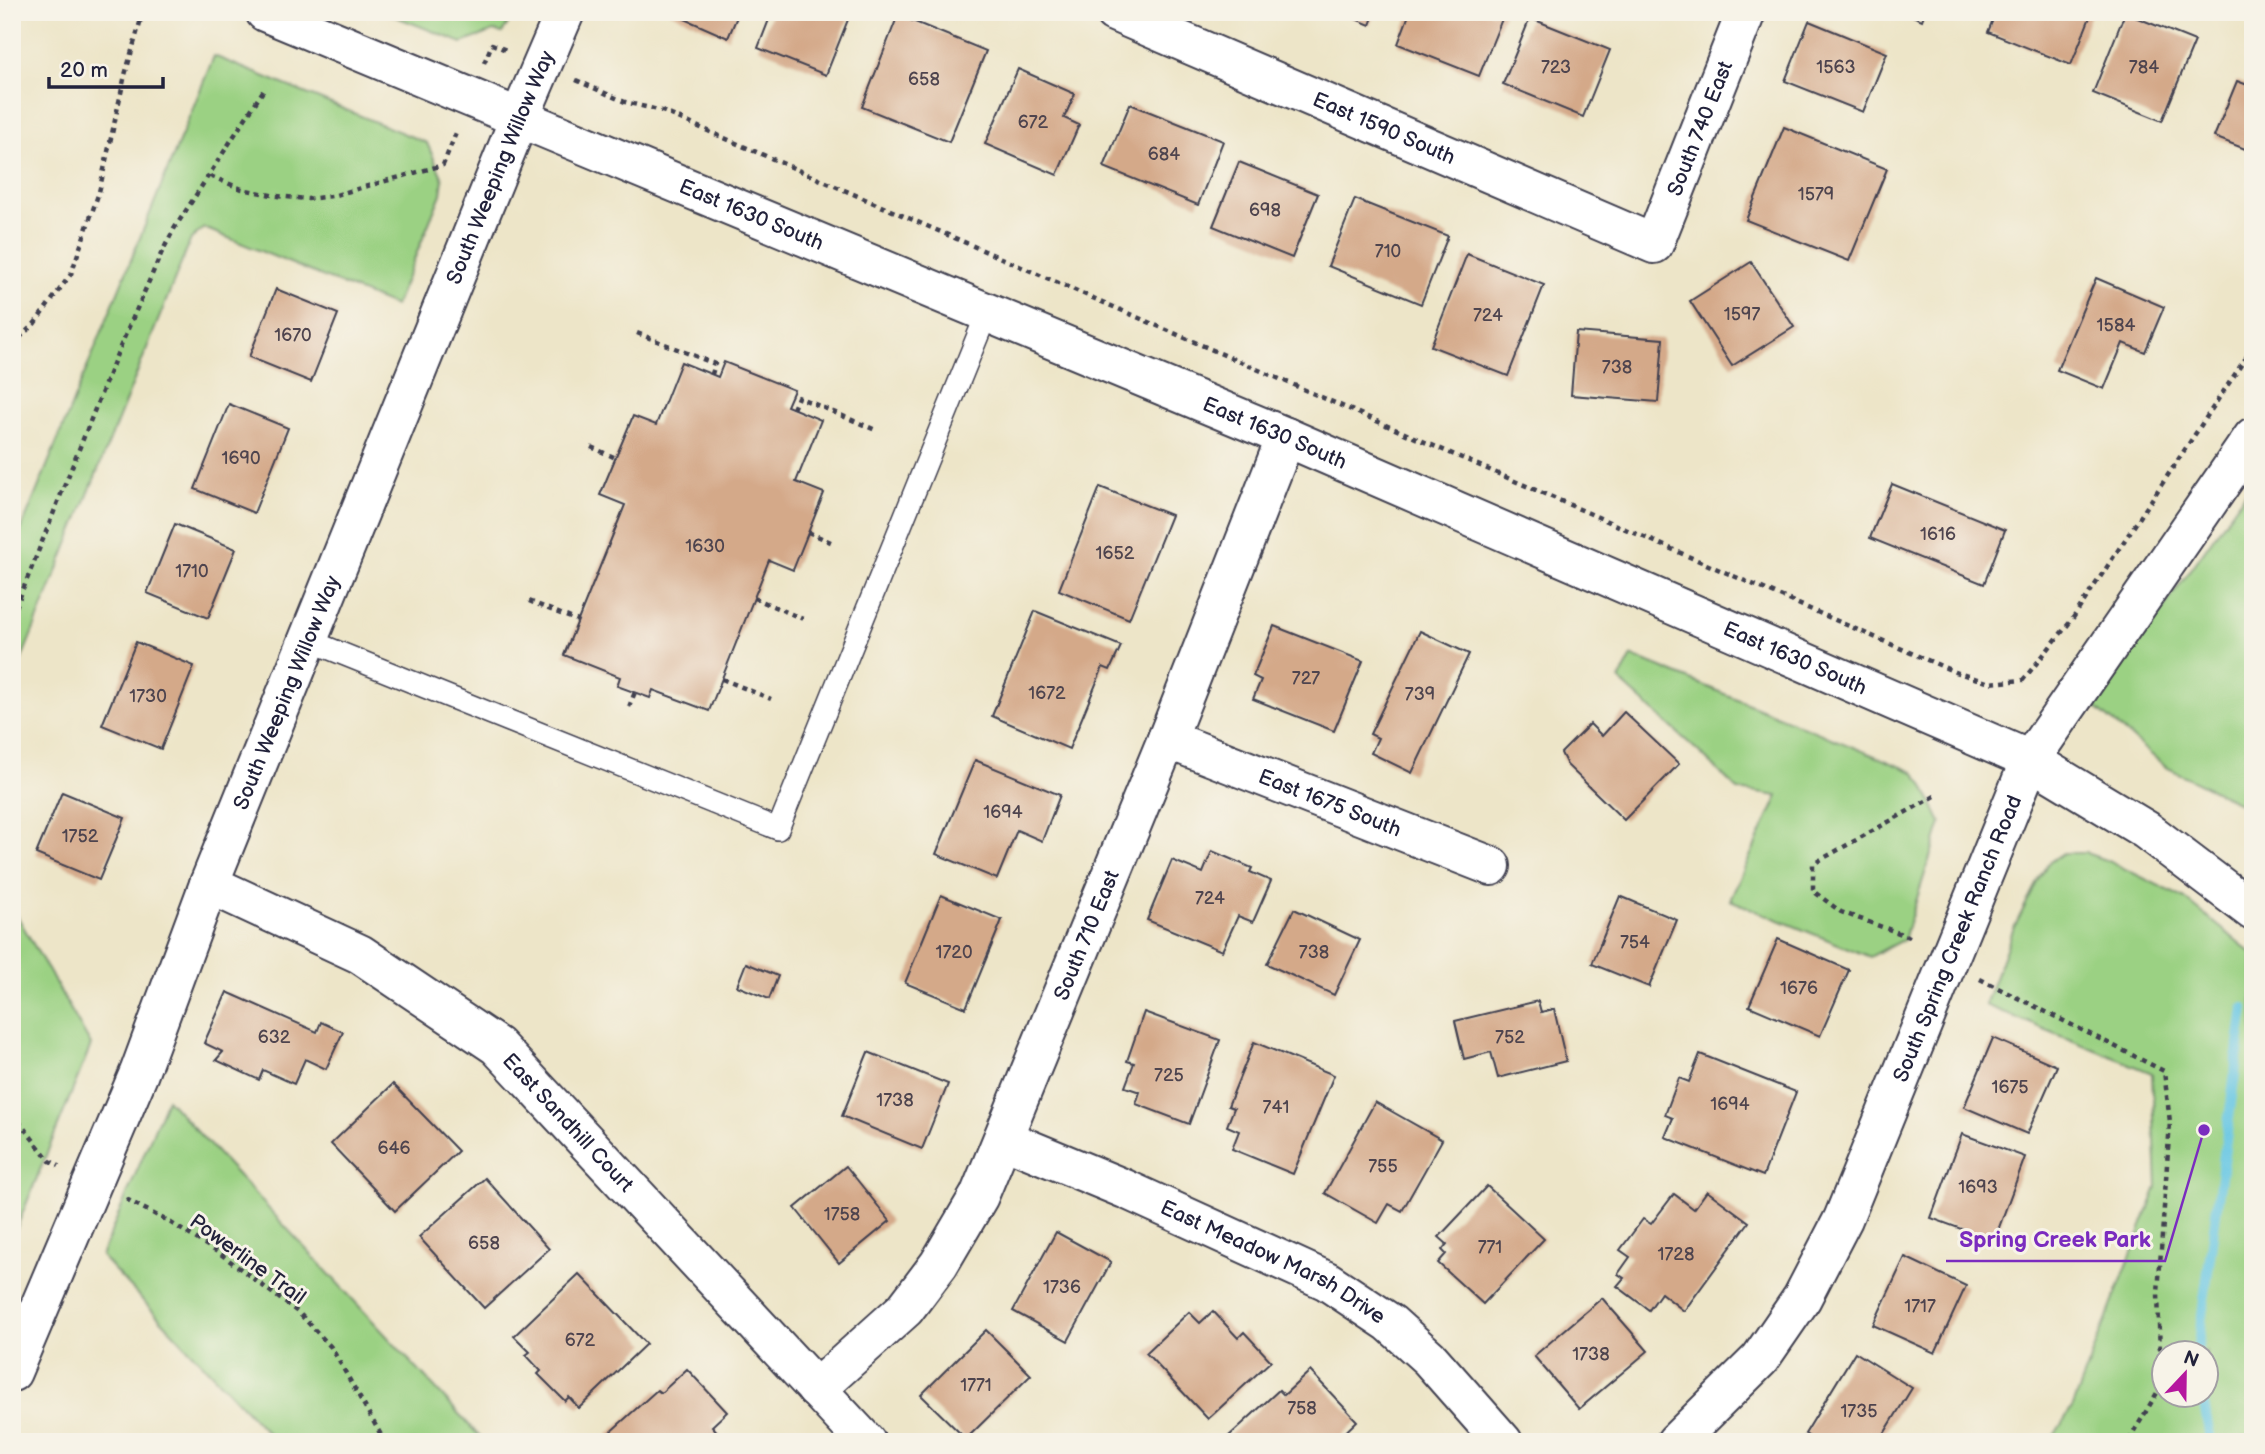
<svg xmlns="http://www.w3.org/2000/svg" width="2265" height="1454" font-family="'Balsamiq Sans',sans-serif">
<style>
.green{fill:#9bd183;stroke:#5e7a5f;stroke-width:2;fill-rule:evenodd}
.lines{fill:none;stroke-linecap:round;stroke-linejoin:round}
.stream{stroke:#65c6e3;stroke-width:10}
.building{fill:#d4a989}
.service-casing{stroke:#403f50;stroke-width:24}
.minor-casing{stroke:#403f50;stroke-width:42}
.tertiary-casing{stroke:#403f50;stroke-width:42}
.path{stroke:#403f50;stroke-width:4.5;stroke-dasharray:5 5;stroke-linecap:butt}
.service{stroke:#fff;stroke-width:21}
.minor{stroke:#fff;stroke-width:38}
.tertiary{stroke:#fff;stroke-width:38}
.labels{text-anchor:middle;stroke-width:6;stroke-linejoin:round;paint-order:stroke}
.number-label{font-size:18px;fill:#4e444e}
.street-label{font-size:21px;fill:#22223b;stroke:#f7f3e8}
.leader{fill:none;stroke:#7b2cbf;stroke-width:2.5}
.callout-dot{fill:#7b2cbf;stroke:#f7f3e8;stroke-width:2.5}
.callout-label{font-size:23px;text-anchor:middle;font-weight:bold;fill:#7b2cbf;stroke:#f7f3e8;stroke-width:6;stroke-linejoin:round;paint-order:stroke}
</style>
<rect width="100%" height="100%" fill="#f7f3e8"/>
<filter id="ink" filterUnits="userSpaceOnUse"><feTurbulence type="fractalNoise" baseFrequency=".0143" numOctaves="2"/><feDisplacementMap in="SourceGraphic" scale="14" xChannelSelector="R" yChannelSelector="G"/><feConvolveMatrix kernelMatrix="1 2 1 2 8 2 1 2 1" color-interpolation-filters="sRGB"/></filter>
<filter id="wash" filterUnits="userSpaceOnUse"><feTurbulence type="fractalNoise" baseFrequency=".00686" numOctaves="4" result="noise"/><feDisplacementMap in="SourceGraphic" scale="28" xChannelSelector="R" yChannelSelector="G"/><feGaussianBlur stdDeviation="1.57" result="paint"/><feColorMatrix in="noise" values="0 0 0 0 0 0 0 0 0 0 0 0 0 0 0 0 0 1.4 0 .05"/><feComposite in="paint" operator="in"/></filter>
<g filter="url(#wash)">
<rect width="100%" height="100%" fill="#ede5c8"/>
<g class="green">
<path d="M384,12H515L502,33L494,31L462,43Z"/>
<path d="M214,56L427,143L443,179L441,194L395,306L204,228L191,239L12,683V552Z"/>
<path d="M2253,482V810L2166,767L2094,706Z"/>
<path d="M1632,656L1914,772L1923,784L1941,823L1904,939L1870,957L1730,900L1778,796L1738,790L1699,752L1619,680Z"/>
<path d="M2063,853H2086L2111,862L2184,898L2253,954V1442H2050L2073,1406L2157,1187L2152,1073L1985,1005L2013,930L2034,888L2047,864ZM2206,1352V1394H2164V1352Z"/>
<path d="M12,907L91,1045L12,1239Z"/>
<path d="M167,1099L485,1442H276L101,1256Z"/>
</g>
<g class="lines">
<g class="stream">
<path d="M2197,1352L2244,1008"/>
<path d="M2202,1394L2211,1442"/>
</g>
</g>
<g id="blocks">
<g class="building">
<path d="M669,12H739L728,38Z"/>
<path d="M772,12H851L826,75L758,48Z"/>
<path d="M1339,12H1375L1370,25Z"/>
<path d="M1410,12H1501L1504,14L1479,76L1398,44Z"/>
<path d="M1903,12H1925L1922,20Z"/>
<path d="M1996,12H2092L2071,65L1988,32Z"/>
<path d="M2125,13L2195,41L2162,121L2093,93Z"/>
<path d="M898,15L986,51L949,142L862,107Z"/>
<path d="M1530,18L1610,50L1583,117L1503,84Z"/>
<path d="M1809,21L1887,53L1863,112L1785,81Z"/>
<path d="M1018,69L1075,94L1064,118L1079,125L1057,175L985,144Z"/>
<path d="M2237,81L2253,87V152L2214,137Z"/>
<path d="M1130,104L1223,141L1198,205L1104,167Z"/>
<path d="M1784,127L1887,169L1849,261L1746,220Z"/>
<path d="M1239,162L1318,194L1292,258L1213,226Z"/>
<path d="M1355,199L1448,236L1421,304L1328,266Z"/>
<path d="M1467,254L1544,285L1508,376L1431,346Z"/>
<path d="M1751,262L1794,327L1732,366L1690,301Z"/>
<path d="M2096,278L2164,307L2145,352L2123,343L2104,389L2057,370Z"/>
<path d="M276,289L338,314L311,382L249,357Z"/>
<path d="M1576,332L1663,339L1658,402L1571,395Z"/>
<path d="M681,362L718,377L724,362L794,390L787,406L821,420L796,482L824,493L793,570L769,560L709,711L653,690L650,698L617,686L620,677L564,655L625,505L600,495L633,416L656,425Z"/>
<path d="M229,404L288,428L254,513L195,489Z"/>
<path d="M1892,484L2005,530L1984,584L1870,538Z"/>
<path d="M1100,487L1171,515L1129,619L1059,590Z"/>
<path d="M175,524L236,549L208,618L147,593Z"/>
<path d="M1035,611L1121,646L1110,670L1103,667L1069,749L992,716Z"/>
<path d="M1274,626L1363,661L1334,731L1253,699L1261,680L1253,676Z"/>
<path d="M1420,631L1469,654L1412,773L1371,753L1378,738L1370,734Z"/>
<path d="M136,642L194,666L161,749L102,725Z"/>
<path d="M1624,712L1679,764L1624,820L1567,765L1561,753L1590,724L1602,736Z"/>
<path d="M975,760L1060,795L1042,841L1017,830L997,879L936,854Z"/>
<path d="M62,792L125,818L99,880L36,854Z"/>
<path d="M1212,851L1252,868L1250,872L1271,881L1253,922L1238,916L1222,951L1147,920L1172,860L1203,873Z"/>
<path d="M941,895L1002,920L966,1008L905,983Z"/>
<path d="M1620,896L1677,920L1649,987L1592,964Z"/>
<path d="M1294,909L1360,940L1334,995L1267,964Z"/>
<path d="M1778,939L1849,970L1820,1036L1749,1006Z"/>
<path d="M746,963L778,976L769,999L737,986Z"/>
<path d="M227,992L317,1032L321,1022L343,1032L326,1069L305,1059L294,1084L263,1070L259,1080L216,1060L223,1052L204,1043Z"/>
<path d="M1538,1001L1541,1012L1554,1009L1566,1061L1498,1078L1491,1052L1464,1059L1455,1021Z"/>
<path d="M1144,1012L1220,1040L1189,1124L1136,1104L1140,1092L1125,1087L1134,1063L1127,1061Z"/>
<path d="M1993,1038L2057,1066L2027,1134L1964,1107Z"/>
<path d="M1254,1042L1334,1075L1293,1174L1232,1149L1239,1131L1227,1126L1234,1108L1228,1106Z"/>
<path d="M868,1052L948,1084L922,1149L842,1116Z"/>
<path d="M1700,1054L1796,1092L1763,1176L1665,1137L1673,1118L1665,1115L1679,1078L1689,1082Z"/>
<path d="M393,1084L458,1151L395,1211L331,1144Z"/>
<path d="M1375,1102L1442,1140L1402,1211L1389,1204L1378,1223L1325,1193Z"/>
<path d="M1962,1134L2025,1157L1994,1241L1931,1218Z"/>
<path d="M846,1166L890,1221L839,1263L795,1208Z"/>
<path d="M485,1178L549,1249L484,1308L419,1237Z"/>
<path d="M1487,1186L1544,1239L1483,1304L1438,1263L1446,1254L1442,1250L1447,1244L1439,1237Z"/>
<path d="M1707,1191L1749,1222L1684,1311L1661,1293L1649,1310L1617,1286L1624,1278L1618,1274L1630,1257L1620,1250L1643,1219L1651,1224L1674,1194L1694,1209Z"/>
<path d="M1056,1232L1111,1262L1068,1341L1013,1311Z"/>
<path d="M1905,1257L1966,1286L1935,1353L1873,1325Z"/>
<path d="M579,1274L646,1344L579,1408L569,1397L565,1401L538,1374L541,1371L526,1355L530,1352L514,1336Z"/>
<path d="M1602,1298L1648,1351L1579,1409L1534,1356Z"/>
<path d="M1213,1311L1238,1338L1244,1332L1271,1361L1208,1419L1146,1353L1189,1312L1200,1323Z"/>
<path d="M986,1330L1031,1375L966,1439L921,1395Z"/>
<path d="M1855,1352L1912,1388L1879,1442H1864L1852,1435L1848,1442H1818L1805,1434Z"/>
<path d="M687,1369L727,1412L712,1426L720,1435L713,1442H616L608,1434L657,1390L661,1393Z"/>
<path d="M1310,1371L1357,1421L1335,1442H1235L1229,1436L1279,1390L1284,1395Z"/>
</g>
</g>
</g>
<g filter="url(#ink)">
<use href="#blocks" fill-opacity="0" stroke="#403f50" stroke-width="2"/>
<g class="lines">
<g class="service-casing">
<path id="service" d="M308,640L778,829L987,313"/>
</g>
<g class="minor-casing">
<g id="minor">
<path id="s1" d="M1114,12L1654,244L1746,12"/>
<path id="s2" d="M1167,739L1491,866"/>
<path id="s3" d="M209,884L360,954L497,1046L866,1442"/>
<path id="s4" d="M1004,1139L1125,1189L1327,1281L1390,1323L1429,1358L1503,1442"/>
<path id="s5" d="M12,1372L139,1073L209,884L519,119L565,12"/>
<path id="s6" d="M816,1389L905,1309L939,1264L979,1196L1167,739L1286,437"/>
<path id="s7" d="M1676,1442L1760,1359L1802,1298L1843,1219L2030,760L2146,830L2253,911"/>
</g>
</g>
<g class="tertiary-casing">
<g id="tertiary">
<path id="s8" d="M265,12L1286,437L2030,760L2253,437"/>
</g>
</g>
<g class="path">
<path d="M484,63L492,44L506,50"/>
<path d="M576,80L625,102L662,111L1955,672L1990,683L2023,680L2071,621L2253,347"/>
<path d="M210,176L242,189L276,196L308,199L332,196L443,165L456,133"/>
<path d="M637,333L715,364L712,374"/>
<path d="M12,345L35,323L71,274L99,192L125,75L143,12"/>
<path d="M793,409L798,397L878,431"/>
<path d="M591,447L616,458"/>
<path d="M808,532L833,543"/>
<path d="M754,598L803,619"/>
<path d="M529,601L578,621"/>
<path d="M12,617L117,354L161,254L174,229L265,88"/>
<path d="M722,679L771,699"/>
<path d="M629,707L635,692"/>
<path d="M1910,937L1841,912L1813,891V864L1935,796"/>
<path d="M1980,979L2164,1071L2170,1122L2158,1293L2161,1386L2128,1442"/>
<path d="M12,1113L50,1161L59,1166"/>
<path d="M126,1199L171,1223L222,1255L299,1313L331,1347L385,1442"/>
</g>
<use href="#service" class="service"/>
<use href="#minor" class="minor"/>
<use href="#tertiary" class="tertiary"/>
</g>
</g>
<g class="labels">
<g class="number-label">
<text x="1556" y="73">723</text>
<text x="1836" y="73">1563</text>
<text x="2144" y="73">784</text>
<text x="924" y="85">658</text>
<text x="1033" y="128">672</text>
<text x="1164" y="160">684</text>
<text x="1816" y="200">1579</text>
<text x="1265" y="216">698</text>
<text x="1388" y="257">710</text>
<text x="1742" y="320">1597</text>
<text x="1488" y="321">724</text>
<text x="2116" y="331">1584</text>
<text x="293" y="341">1670</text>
<text x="1617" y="373">738</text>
<text x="241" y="464">1690</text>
<text x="1938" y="540">1616</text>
<text x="705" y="552">1630</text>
<text x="1115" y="559">1652</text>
<text x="192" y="577">1710</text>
<text x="1306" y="684">727</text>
<text x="1047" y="699">1672</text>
<text x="1420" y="700">739</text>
<text x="148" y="702">1730</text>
<text x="1003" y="818">1694</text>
<text x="80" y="842">1752</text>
<text x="1210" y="904">724</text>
<text x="1635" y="948">754</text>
<text x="954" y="958">1720</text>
<text x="1314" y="958">738</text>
<text x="1799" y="994">1676</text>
<text x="274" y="1043">632</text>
<text x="1510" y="1043">752</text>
<text x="1169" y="1081">725</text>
<text x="2010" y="1093">1675</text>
<text x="895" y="1106">1738</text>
<text x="1730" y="1110">1694</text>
<text x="1276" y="1113">741</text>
<text x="394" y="1154">646</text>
<text x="1383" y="1172">755</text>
<text x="1978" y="1193">1693</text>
<text x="842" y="1220">1758</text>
<text x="484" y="1249">658</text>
<text x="1490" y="1253">771</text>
<text x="1676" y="1260">1728</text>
<text x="1062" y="1293">1736</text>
<text x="1920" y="1312">1717</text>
<text x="580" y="1346">672</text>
<text x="1591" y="1360">1738</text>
<text x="976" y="1391">1771</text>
<text x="1302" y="1414">758</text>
<text x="1859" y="1417">1735</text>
</g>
<g class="street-label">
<text dy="7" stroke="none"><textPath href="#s1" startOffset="294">East 1590 South</textPath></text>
<text dy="7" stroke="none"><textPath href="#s1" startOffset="712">South 740 East</textPath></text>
<text dy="7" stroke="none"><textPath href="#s5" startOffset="1300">South Weeping Willow Way</textPath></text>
<text dy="7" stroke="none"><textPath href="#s8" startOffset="527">East 1630 South</textPath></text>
<text dy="7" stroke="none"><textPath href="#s8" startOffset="1094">East 1630 South</textPath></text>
<text dy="7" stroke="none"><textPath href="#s8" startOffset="1661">East 1630 South</textPath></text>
<text dy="7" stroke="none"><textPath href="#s5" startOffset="733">South Weeping Willow Way</textPath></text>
<text dy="7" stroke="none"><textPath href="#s2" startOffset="175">East 1675 South</textPath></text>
<text dy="7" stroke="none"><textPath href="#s6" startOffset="537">South 710 East</textPath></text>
<text dy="7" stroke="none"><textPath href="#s7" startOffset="584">South Spring Creek Ranch Road</textPath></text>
<text dy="7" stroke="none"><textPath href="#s3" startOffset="436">East Sandhill Court</textPath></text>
<text transform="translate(248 1259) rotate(36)" y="7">Powerline Trail</text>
<text dy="7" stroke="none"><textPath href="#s4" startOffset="296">East Meadow Marsh Drive</textPath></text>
</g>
</g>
<path class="leader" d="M2204 1130L2165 1261H1946"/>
<circle class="callout-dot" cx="2204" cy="1130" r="7"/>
<g class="callout-label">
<text x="2055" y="1247">Spring Creek Park</text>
</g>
<rect width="2265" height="1454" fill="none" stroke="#f7f3e8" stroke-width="42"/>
<g transform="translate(2185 1374) rotate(22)"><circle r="33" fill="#f7f3e8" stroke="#a29fa3" stroke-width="2"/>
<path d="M0-5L12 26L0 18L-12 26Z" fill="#b5179e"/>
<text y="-10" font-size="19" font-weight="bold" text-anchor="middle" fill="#22223b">N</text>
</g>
<path d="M49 77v10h114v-10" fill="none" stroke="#22223b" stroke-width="3.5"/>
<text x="60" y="77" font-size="21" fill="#22223b" stroke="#f7f3e8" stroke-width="5" paint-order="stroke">20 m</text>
</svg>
